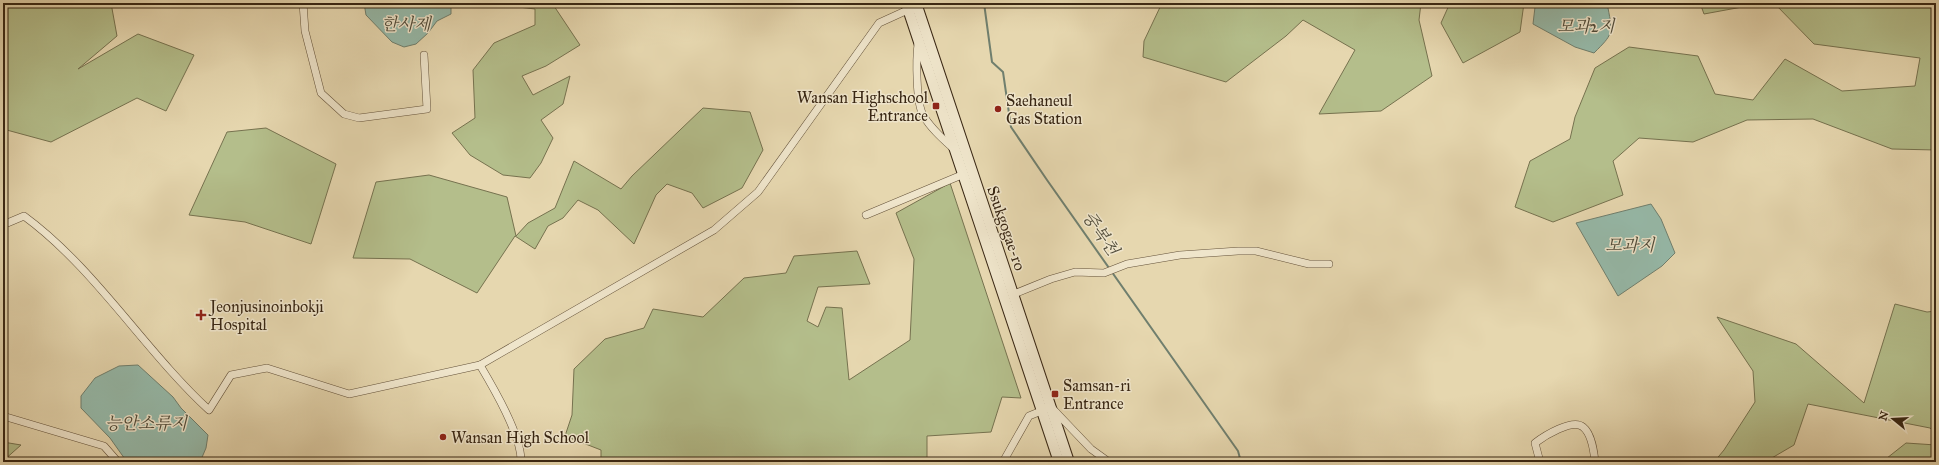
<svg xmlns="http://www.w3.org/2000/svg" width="1939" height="465" font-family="'IM FELL Great Primer','Noto Serif KR',serif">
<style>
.green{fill:#b4be8b;stroke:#76724f}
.water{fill:#96baaa;stroke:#707f6e}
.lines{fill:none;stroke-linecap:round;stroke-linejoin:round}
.stream{stroke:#707f6e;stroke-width:2}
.street-casing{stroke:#64523a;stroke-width:8}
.secondary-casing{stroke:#382613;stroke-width:12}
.street{stroke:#efe5cb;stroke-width:7}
.secondary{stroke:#efe5cb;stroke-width:10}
.poi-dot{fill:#8f2418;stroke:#efe5cb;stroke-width:1.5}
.labels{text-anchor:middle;stroke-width:3;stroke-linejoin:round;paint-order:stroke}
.poi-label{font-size:16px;fill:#382613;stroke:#efe5cb;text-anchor:start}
.street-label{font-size:16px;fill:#382613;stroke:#efe5cb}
.water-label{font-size:17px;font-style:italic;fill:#504b39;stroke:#efe5cb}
</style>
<rect width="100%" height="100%" fill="#e6d7af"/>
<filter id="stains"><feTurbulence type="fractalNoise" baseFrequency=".005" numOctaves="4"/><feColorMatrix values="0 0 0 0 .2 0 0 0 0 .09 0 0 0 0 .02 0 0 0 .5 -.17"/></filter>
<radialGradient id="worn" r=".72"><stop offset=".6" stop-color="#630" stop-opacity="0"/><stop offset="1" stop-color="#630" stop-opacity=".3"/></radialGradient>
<g class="green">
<path d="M3,3H111L117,36L78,69L138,34L194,55L166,111L137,98L51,142L3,129Z"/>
<path d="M503,3H552L580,45L546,66L522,76L533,95L570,76L563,104L541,120L553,138L541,163L530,178L503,175L470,155L452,133L475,118L473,70L494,43L535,25V9L502,5Z"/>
<path d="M1162,3H1421L1419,20L1432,76L1381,111L1319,114L1355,50L1303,20L1286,36L1226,82L1143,57L1144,41Z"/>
<path d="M1450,3H1524L1520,32L1463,63L1441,23Z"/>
<path d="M1700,3H1764L1704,14Z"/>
<path d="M1774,3H1936V150L1892,149L1813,119L1747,120L1693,142L1639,138L1613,161L1623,195L1553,222L1515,207L1530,161L1570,139L1575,117L1595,68L1629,47L1698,56L1715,94L1753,100L1785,59L1842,91L1915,86L1920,58L1814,44Z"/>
<path d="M703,108L750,112L763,150L742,188L703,208L692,193L667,184L656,195L634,244L598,210L578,200L563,218L548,226L535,249L515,236L477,293L410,259L353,258L376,182L429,175L507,197L516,236L528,223L555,208L574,161L621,189L632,176Z"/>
<path d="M266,128L336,164L311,244L245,222L189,215L227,132Z"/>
<path d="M950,183L1021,398L1002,397L991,432L927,436V462H868L867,460V462H601V450L565,436L572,415L574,369L605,339L644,328L653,309L703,317L744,278L786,273L794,256L857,251L870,284L818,287L807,321L818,327L826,307L842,308L849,380L910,340L914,259L896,213Z"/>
<path d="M1895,304L1927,312L1936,311V433L1930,428L1808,404L1794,445L1765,462H1714L1724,450L1755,402L1753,371L1717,317L1796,344L1864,403Z"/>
<path d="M3,442L21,445L3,461Z"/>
<path d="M1906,443L1936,445V462H1882Z"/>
</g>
<g class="water">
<path d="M364,3H448L451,6V14L437,21L428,33L416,44L404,47L392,42L366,15Z"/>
<path d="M1546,3H1600L1608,8C1613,34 1613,34 1594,53L1575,47L1533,24L1535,7Z"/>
<path d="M1651,204L1661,219L1675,253L1662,266L1618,296L1576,223Z"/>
<path d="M138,365L173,397L181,408L208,435L206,448L200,462H127L110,438L81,408V396L95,378L119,366Z"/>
</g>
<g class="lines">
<path class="stream" d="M984,3L992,62L1003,72L1011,127L1047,180L1238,451L1241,462"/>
<g class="street-casing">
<g id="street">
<path d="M303,3L305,31L321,93L344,114L359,118L427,109L424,55"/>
<path d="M918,44C916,59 916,102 923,115C931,129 944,140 955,150"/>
<path d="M866,215L964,174"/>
<path d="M5,224L24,216C95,268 144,350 209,410L231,375L267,368L349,394L480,365L714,230L758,192L879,23L912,8"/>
<path d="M1014,294L1051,279L1075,272L1104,273L1127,264L1180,255L1238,251H1256L1309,264H1329"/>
<path d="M480,365C493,387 522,436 521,462"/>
<path d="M3,416L104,446L118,462"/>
<path d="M1003,462L1029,416L1051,407L1091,449L1109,462"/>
<path d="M1540,462L1535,443C1544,436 1573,418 1583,427C1592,434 1594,452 1595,462"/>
</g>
</g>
<g class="secondary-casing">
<g id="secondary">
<path d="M906,3L1059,462"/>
<path d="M916,3L1069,462"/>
</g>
</g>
<use href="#street" class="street"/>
<use href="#secondary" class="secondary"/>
</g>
<g class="poi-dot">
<rect x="932" y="102" width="8" height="8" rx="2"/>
<circle cx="998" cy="109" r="4"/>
<path d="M199 309h4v4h4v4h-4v4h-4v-4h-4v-4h4z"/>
<rect x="1051" y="390" width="8" height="8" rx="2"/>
<circle cx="443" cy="437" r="4"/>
</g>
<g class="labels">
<g class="poi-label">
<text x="928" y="103" text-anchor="end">Wansan Highschool<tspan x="928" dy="18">Entrance</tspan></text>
<text x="1006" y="106">Saehaneul<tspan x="1006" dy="18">Gas Station</tspan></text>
<text x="210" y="312">Jeonjusinoinbokji<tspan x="210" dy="18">Hospital</tspan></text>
<text x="1063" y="391">Samsan-ri<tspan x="1063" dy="18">Entrance</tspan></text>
<text x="451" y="443">Wansan High School</text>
</g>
<g class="street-label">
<text transform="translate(1007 228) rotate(71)" y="6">Ssukgogae-ro</text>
</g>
<g class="water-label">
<text x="406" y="30">한사제</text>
<text x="1586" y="32">모과2지</text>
<text transform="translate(1101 233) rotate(55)" y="6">중복천</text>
<text x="1630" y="251">모과지</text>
<text x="146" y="429">능안소류지</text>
</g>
</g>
<rect width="1939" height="465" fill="none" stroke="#e6d7af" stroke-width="16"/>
<rect x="4" y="4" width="1931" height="457" fill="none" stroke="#382613" stroke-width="2"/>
<rect x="8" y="8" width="1923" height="449" fill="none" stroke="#382613"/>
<g transform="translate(1893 419) rotate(288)" stroke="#efe5cb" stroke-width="3" paint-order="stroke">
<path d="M0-3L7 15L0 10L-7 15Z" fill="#382613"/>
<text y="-6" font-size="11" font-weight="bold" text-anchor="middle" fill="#382613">N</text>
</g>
<rect width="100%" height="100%" filter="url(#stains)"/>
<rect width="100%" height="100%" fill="url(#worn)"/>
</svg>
